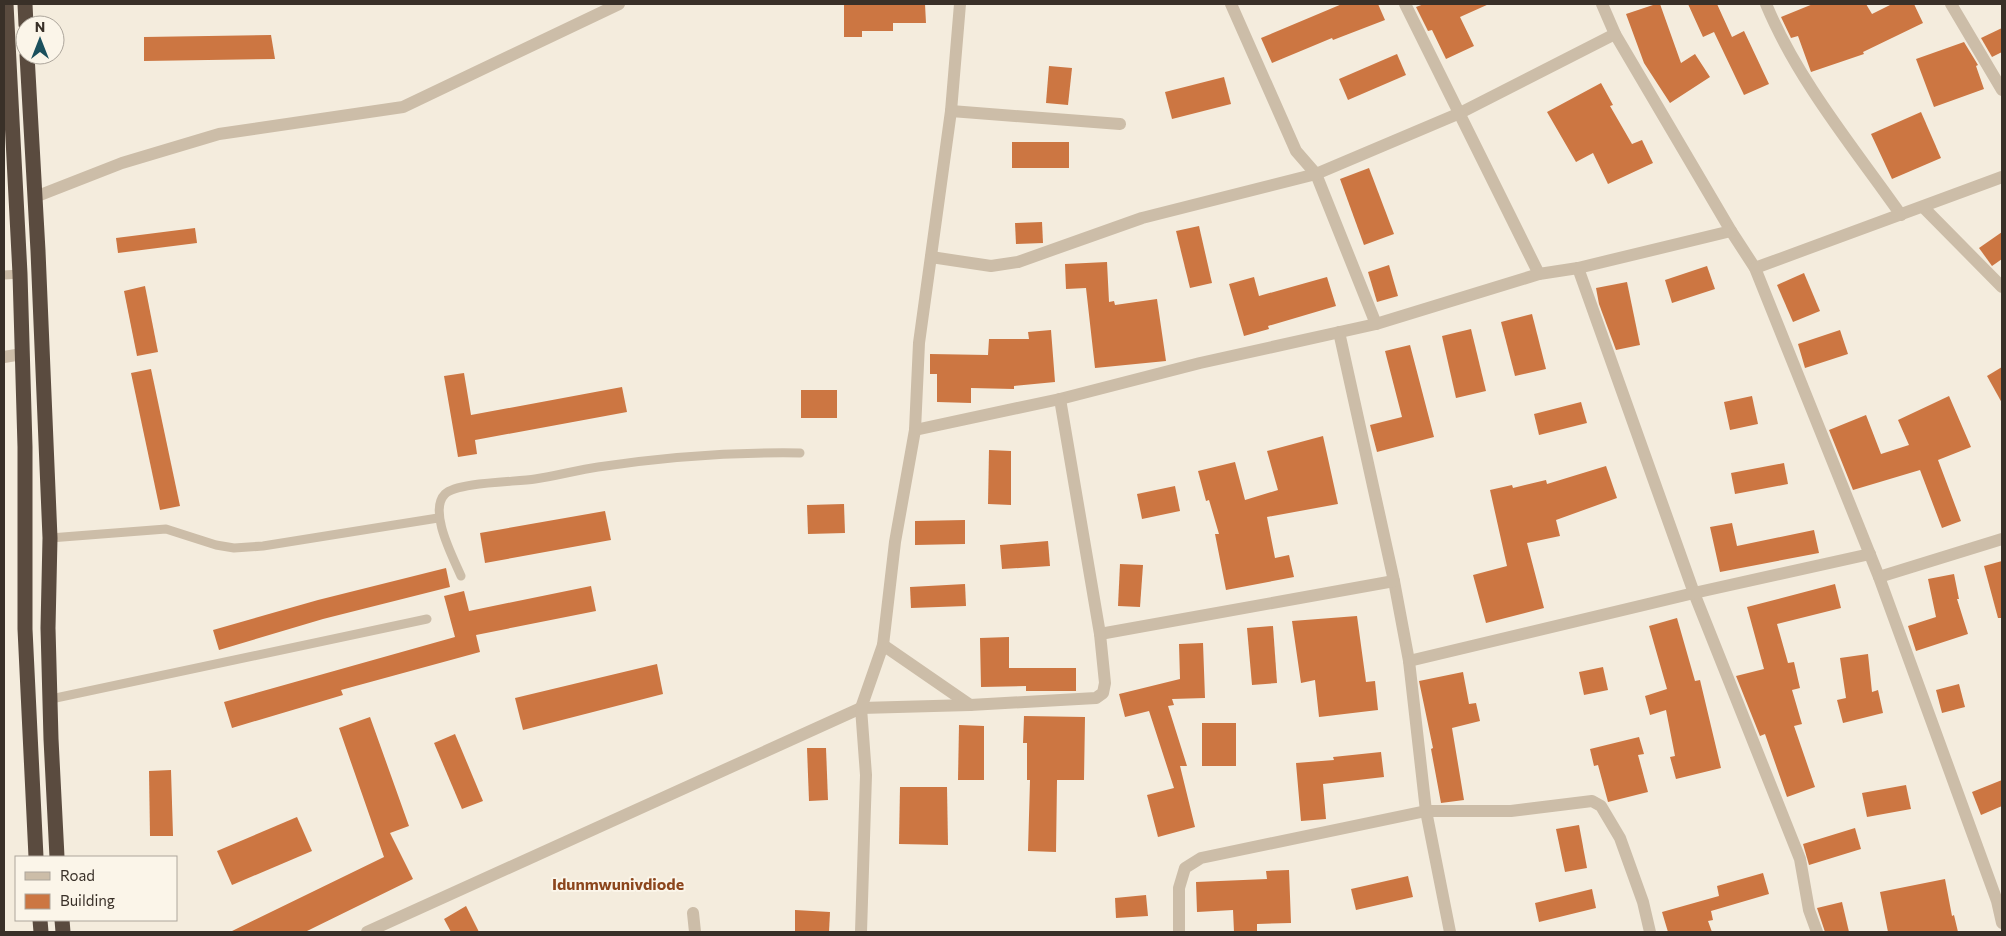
<svg xmlns="http://www.w3.org/2000/svg" width="2006" height="936" font-family="Commissioner,sans-serif">
<style>
.building{fill:#cc7642}
.lines{fill:none;stroke-linecap:round;stroke-linejoin:round}
.lane{stroke:#ccbda8;stroke-width:9}
.street{stroke:#ccbda8;stroke-width:12}
.highway{stroke:#5a4b3f;stroke-width:15}
.labels{text-anchor:middle;stroke-width:4;stroke-linejoin:round;paint-order:stroke}
.quarter-label{font-size:16px;font-weight:bold;fill:#8c461d;stroke:#fbf5e9}
</style>
<rect width="100%" height="100%" fill="#f4ecdd"/>
<g class="building">
<path d="M844,4H925L926,23H893V31H862V37H844Z"/>
<path d="M1342,4H1378L1385,20L1333,40L1332,38L1272,63L1261,38Z"/>
<path d="M1424,4H1489L1460,17L1474,46L1446,59L1432,30L1428,31L1416,7Z"/>
<path d="M1656,4H1660L1681,63L1695,54L1710,77L1670,103L1644,63L1626,14Z"/>
<path d="M1688,4H1717L1732,37L1744,31L1769,84L1744,95L1714,32L1703,37Z"/>
<path d="M1813,4H1866L1872,14L1892,4H1914L1923,23L1863,52L1864,54L1811,72L1798,36L1791,38L1781,17Z"/>
<path d="M2002,28V52L1992,57L1981,38Z"/>
<path d="M271,35L275,59L144,61V37Z"/>
<path d="M1964,42L1978,65L1976,66L1984,89L1934,107L1916,59Z"/>
<path d="M1397,54L1406,75L1348,100L1339,79Z"/>
<path d="M1049,66L1072,68L1068,105L1046,103Z"/>
<path d="M1224,77L1231,104L1172,119L1165,92Z"/>
<path d="M1601,83L1613,105L1610,106L1632,144L1642,140L1653,163L1608,184L1593,153L1576,162L1547,112Z"/>
<path d="M1921,112L1941,158L1892,179L1871,134Z"/>
<rect x="1012" y="142" width="57" height="26"/>
<path d="M1369,168L1394,234L1364,245L1340,179Z"/>
<path d="M1042,222L1043,243L1016,244L1015,223Z"/>
<path d="M1199,226L1212,283L1190,288L1176,231Z"/>
<path d="M195,228L197,243L118,253L116,238Z"/>
<path d="M2002,232V259L1992,266L1979,248Z"/>
<path d="M1107,262L1109,302L1114,301L1115,305L1157,299L1166,361L1095,368L1086,288L1066,289L1065,264Z"/>
<path d="M1389,265L1398,296L1377,302L1368,272Z"/>
<path d="M1707,266L1715,289L1672,303L1665,280Z"/>
<path d="M1804,273L1820,311L1793,322L1777,285Z"/>
<path d="M1254,277L1259,296L1327,277L1336,306L1268,326L1269,329L1244,336L1229,284Z"/>
<path d="M1627,282L1640,345L1616,350L1599,304L1596,288Z"/>
<path d="M145,286L158,352L137,356L124,291Z"/>
<path d="M1532,314L1546,369L1515,376L1501,322Z"/>
<path d="M1471,329L1486,391L1456,398L1442,336Z"/>
<path d="M1051,330L1055,382L1014,386V389L971,388V403L937,402V374H930V354L988,355L989,339H1029L1028,332Z"/>
<path d="M1840,330L1848,354L1805,368L1798,344Z"/>
<path d="M1410,345L1434,437L1377,452L1370,425L1402,417L1385,351Z"/>
<path d="M2002,367V403L1987,376Z"/>
<path d="M151,369L180,506L160,510L131,373Z"/>
<path d="M464,373L471,415L622,387L627,412L475,440L477,454L458,457L444,376Z"/>
<rect x="801" y="390" width="36" height="28"/>
<path d="M1752,396L1758,424L1730,430L1724,402Z"/>
<path d="M1949,396L1971,447L1938,460L1961,521L1942,528L1920,470L1853,490L1829,430L1866,415L1881,454L1909,445L1898,420Z"/>
<path d="M1581,402L1587,423L1539,435L1534,414Z"/>
<path d="M1323,436L1338,504L1267,517L1275,558L1289,555L1294,577L1226,590L1215,534H1219L1209,500L1206,501L1198,471L1235,462L1245,500L1278,490L1267,451Z"/>
<path d="M989,450L1011,451V505L988,504Z"/>
<path d="M1784,463L1788,484L1735,494L1731,473Z"/>
<path d="M1606,466L1617,498L1556,520L1560,536L1527,543L1544,608L1486,623L1473,575L1507,566L1490,490L1512,485L1513,488L1546,480L1547,484Z"/>
<path d="M1175,486L1180,511L1142,519L1137,494Z"/>
<path d="M844,504L845,533L808,534L807,505Z"/>
<path d="M605,511L611,540L485,563L480,533Z"/>
<path d="M965,520V544L915,545V521Z"/>
<path d="M1732,523L1737,546L1814,530L1819,553L1720,572L1710,527Z"/>
<path d="M1048,541L1050,566L1002,569L1000,545Z"/>
<path d="M2002,561V618H1998L1984,566Z"/>
<path d="M1120,564L1143,565L1140,607L1118,606Z"/>
<path d="M446,568L450,587L323,619L219,650L213,630L318,600Z"/>
<path d="M1954,574L1959,599H1957L1968,634L1916,651L1908,626L1936,617L1928,579Z"/>
<path d="M965,584L966,606L911,608L910,587Z"/>
<path d="M1835,584L1841,608L1777,624L1788,663L1794,662L1800,688L1792,690L1802,724L1794,726L1815,787L1787,797L1765,734L1760,736L1736,676L1764,669L1747,607Z"/>
<path d="M591,586L596,611L476,635L480,652L341,690L343,695L232,728L224,702L455,637L444,596L464,591L469,611Z"/>
<path d="M1357,616L1366,682L1375,681L1378,710L1319,717L1315,680L1301,683L1292,621Z"/>
<path d="M1677,618L1695,681L1700,680L1721,768L1676,779L1670,757L1675,756L1666,710L1650,715L1645,696L1667,689L1649,626Z"/>
<path d="M1273,626L1277,683L1252,685L1247,628Z"/>
<path d="M1009,637V668H1076V691H1026V686L981,687L980,638Z"/>
<path d="M1203,643L1205,698L1172,699L1174,705L1168,706L1187,766H1180L1195,827L1158,837L1147,795L1174,788L1149,711L1125,717L1119,694L1180,679L1179,644Z"/>
<path d="M1868,654L1872,692L1878,690L1883,713L1843,723L1837,700L1846,698L1840,658Z"/>
<path d="M657,664L663,694L523,730L515,698Z"/>
<path d="M1603,667L1608,690L1584,695L1579,672Z"/>
<path d="M1463,672L1469,704L1476,703L1480,721L1452,728L1464,800L1441,803L1431,749L1433,748L1419,681Z"/>
<path d="M1959,684L1965,707L1942,713L1936,690Z"/>
<path d="M1024,716L1085,717L1084,780H1057L1056,852L1028,851L1030,780H1027V743H1023Z"/>
<path d="M370,717L409,826L390,833L413,879L305,932H230L384,857L339,728Z"/>
<rect x="1202" y="723" width="34" height="43"/>
<path d="M959,725L984,726V780H958Z"/>
<path d="M455,734L483,801L462,809L434,743Z"/>
<path d="M1639,737L1644,754L1638,755L1648,792L1608,802L1598,765L1594,766L1590,749Z"/>
<path d="M807,748H826L828,800L809,801Z"/>
<path d="M1381,752L1384,777L1323,784L1326,819L1301,821L1296,763L1334,760L1333,757Z"/>
<path d="M171,770L173,836H150L149,771Z"/>
<path d="M2002,780V806L1981,815L1972,792Z"/>
<path d="M1906,785L1911,809L1867,817L1862,793Z"/>
<path d="M900,787H947L948,845L899,844Z"/>
<path d="M297,817L312,851L232,885L217,851Z"/>
<path d="M1579,825L1587,868L1565,872L1556,829Z"/>
<path d="M1855,828L1861,849L1809,865L1803,844Z"/>
<path d="M1289,870L1291,923L1257,924V932H1234L1233,910L1197,912L1196,882L1267,879L1266,871Z"/>
<path d="M1763,873L1769,894L1711,911L1713,920L1708,921L1712,932H1668L1662,912L1719,896L1717,886Z"/>
<path d="M1408,876L1413,897L1356,910L1351,889Z"/>
<path d="M1945,879L1952,916L1954,915L1958,932H1888L1880,892Z"/>
<path d="M1592,889L1596,908L1539,922L1535,903Z"/>
<path d="M1146,895L1148,916L1116,918L1115,898Z"/>
<path d="M1842,902L1849,932H1825L1817,908Z"/>
<path d="M466,906L479,932H451L444,919Z"/>
<path d="M795,910L830,912L829,932H795Z"/>
</g>
<g class="lines">
<g class="lane">
<path d="M4,275L20,274"/>
<path d="M50,538L166,529L216,545L234,548L263,546L438,518"/>
<path d="M461,576C453,557 428,511 445,494C457,482 516,482 535,479C556,476 577,470 598,467C665,457 733,452 800,453"/>
<path d="M51,699L427,619"/>
</g>
<g class="street">
<path d="M1231,4L1296,151L1316,174L1376,324"/>
<path d="M1405,4L1539,274"/>
<path d="M1602,4L1615,34L1731,231L1755,268L1879,577L1997,901L2002,923"/>
<path d="M1766,4C1798,81 1854,148 1901,215"/>
<path d="M1951,4L2002,90"/>
<path d="M951,111L1120,124"/>
<path d="M35,197L122,163L219,134L403,107L619,4"/>
<path d="M1924,208L2002,287"/>
<path d="M931,257L991,266L1018,262L1142,218L1316,174L1460,113L1615,34"/>
<path d="M1578,268L1694,593L1800,859L1809,910L1817,932"/>
<path d="M1755,268L2002,177"/>
<path d="M1339,332L1394,581L1409,661L1426,811L1450,932"/>
<path d="M4,357L22,354"/>
<path d="M915,430L1060,399L1200,363L1376,324L1539,274L1578,268L1731,231"/>
<path d="M1879,577L2002,539"/>
<path d="M1100,634L1394,581"/>
<path d="M883,645L970,705"/>
<path d="M1409,661L1694,593L1870,554"/>
<path d="M693,913L695,932"/>
<path d="M367,932L861,708L970,705L1096,698L1103,693L1105,683L1100,634L1060,399"/>
<path d="M861,932L866,775L861,708L883,645L895,542L915,430L919,343L951,111L960,4"/>
<path d="M1179,932V888L1185,868L1201,858L1426,811H1511L1592,801L1601,806L1620,838L1643,902L1650,932"/>
</g>
<g class="highway">
<path d="M6,4L20,274L25,447V629L36,857"/>
<path d="M25,4L26,25"/>
<path d="M27,55L38,251L50,538L48,628L51,739L57,857"/>
<path d="M40,920L41,932"/>
<path d="M62,920L63,932"/>
</g>
</g>
<g class="labels">
<g class="quarter-label">
<text x="618" y="890">Idunmwunivdiode</text>
</g>
</g>
<rect width="2006" height="936" fill="none" stroke="#393028" stroke-width="10"/>
<rect x="15" y="856" width="162" height="65" fill="#fbf5e9" stroke="#ada69c"/>
<rect x="25" y="872" width="25" height="8" fill="#ccbda8" stroke="#ada69c"/>
<text x="60" y="881" font-size="15" fill="#393028">Road</text>
<rect x="25" y="894" width="25" height="15" fill="#cc7642" stroke="#ada69c"/>
<text x="60" y="906" font-size="15" fill="#393028">Building</text>
<g transform="translate(40 40)"><circle r="24" fill="#fbf5e9" stroke="#ada69c"/>
<path d="M0-4L9 19L0 12L-9 19Z" fill="#1b505d"/>
<text y="-8" font-size="14" font-weight="bold" text-anchor="middle" fill="#393028">N</text>
</g>
</svg>
